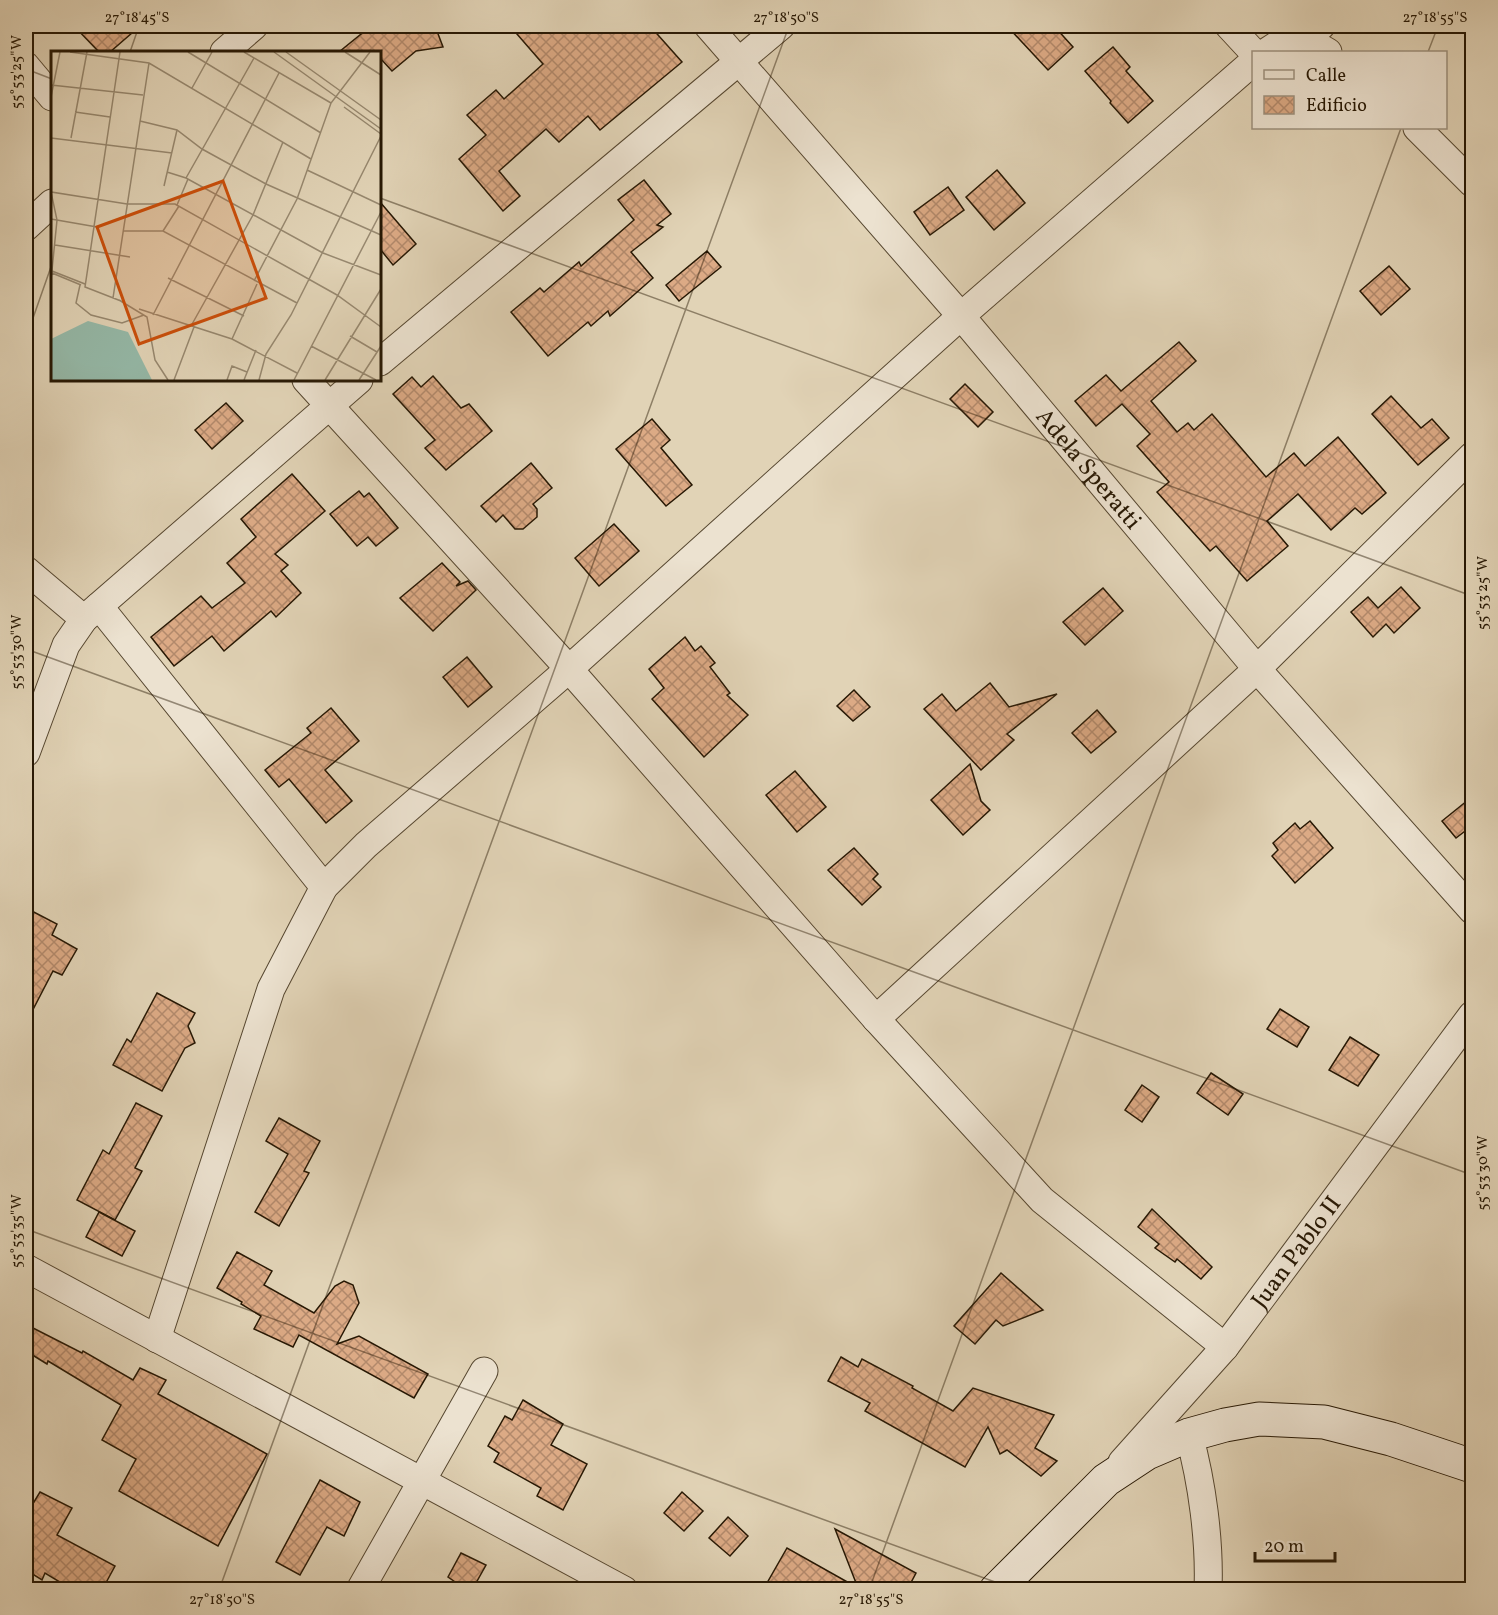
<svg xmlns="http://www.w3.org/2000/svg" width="1498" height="1615" font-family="Vollkorn,serif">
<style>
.building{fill:url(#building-cross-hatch);stroke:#271804;stroke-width:1.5}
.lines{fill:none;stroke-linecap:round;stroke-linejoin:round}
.street-casing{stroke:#564730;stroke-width:29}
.secondary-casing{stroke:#271804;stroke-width:35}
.street{stroke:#ece2d0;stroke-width:27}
.secondary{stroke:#ece2d0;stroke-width:33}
.ticks{fill:none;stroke:#271804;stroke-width:1.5;stroke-opacity:0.45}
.labels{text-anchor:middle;stroke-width:4.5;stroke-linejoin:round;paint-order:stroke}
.street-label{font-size:24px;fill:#271804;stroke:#ece2d0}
.inset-road{fill:none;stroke:#97886f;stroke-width:1.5}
.view{fill:#cb4f0b;fill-opacity:0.15;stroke:#cb4f0b;stroke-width:3}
.inset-edge{fill:none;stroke:#271804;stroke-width:3}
.neatline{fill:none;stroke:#271804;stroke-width:2}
.ticks-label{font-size:15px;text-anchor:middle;fill:#271804}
</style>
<defs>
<pattern id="building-cross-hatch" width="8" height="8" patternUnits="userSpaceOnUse" patternTransform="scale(1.5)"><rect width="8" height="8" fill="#dcaa85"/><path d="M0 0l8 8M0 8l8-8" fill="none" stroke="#b2896b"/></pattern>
</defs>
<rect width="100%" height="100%" fill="#e1d3b6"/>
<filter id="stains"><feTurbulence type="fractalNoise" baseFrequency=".00333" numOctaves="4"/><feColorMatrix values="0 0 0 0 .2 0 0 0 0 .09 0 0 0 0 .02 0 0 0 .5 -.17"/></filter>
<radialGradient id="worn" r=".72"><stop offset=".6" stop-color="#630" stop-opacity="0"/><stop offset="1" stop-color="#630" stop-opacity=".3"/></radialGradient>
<g class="building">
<path d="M74,26H140L110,52H99Z"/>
<path d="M371,26H435L443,47L416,51L392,71L380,58V52H339Z"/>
<path d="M510,26H650L682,62L600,130L588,116L559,142L546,129L499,171L520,196L503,211L459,159L486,135L467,115L496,90L504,99L543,64Z"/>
<path d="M1007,26H1054L1073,47L1048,70Z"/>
<path d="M1113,47L1130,67L1126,71L1153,101L1128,123L1110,103L1111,101L1085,71Z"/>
<path d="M997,170L1025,203L994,230L966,197Z"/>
<path d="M644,180L671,214L657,225L663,227L631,252L653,278L610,316L608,311L591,326L588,322L548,356L511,312L540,288L544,292L579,262L581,266L634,220L618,200Z"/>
<path d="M948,187L964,210L930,235L914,212Z"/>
<path d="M380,202L416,244L393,265L380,249Z"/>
<path d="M707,251L721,267L679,301L666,285Z"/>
<path d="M1389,266L1410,289L1381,315L1360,291Z"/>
<path d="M1179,342L1196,361L1151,401L1177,432L1188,423L1194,430L1212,414L1266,477L1294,453L1305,466L1338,437L1386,493L1362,514L1355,508L1331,530L1298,494L1267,521L1288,546L1247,581L1216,546L1210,551L1157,492L1169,482L1137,446L1150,434L1122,404L1096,426L1075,401L1106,375L1121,391Z"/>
<path d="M433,376L461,408L469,404L492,431L446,470L425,448L435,440L393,394L412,377L421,387Z"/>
<path d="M965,384L993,412L978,427L950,399Z"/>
<path d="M1391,396L1421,428L1432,419L1449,438L1418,465L1372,414Z"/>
<path d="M226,403L243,421L212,449L195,430Z"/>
<path d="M652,419L670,440L661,448L692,485L666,506L616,449Z"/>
<path d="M531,463L552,488L533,504L537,509V517L523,529H515L503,515L496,522L481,506Z"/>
<path d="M292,474L325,511L275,554L288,565L281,571L301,593L276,617L271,611L224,651L212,636L174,666L151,637L201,596L212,608L245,583L227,563L256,537L241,519Z"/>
<path d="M359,491L364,497L369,493L398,528L376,546L368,537L357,546L330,514Z"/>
<path d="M614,524L639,551L599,586L575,558Z"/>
<path d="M442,563L460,582L456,586L468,581L476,590L433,631L400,598Z"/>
<path d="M1401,587L1420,608L1394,633L1386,624L1373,637L1351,612L1368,597L1378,608Z"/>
<path d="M1103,588L1123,611L1085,645L1063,622Z"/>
<path d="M685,637L695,651L701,646L715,663L710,667L730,693L727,695L748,715L704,757L652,699L664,688L649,669Z"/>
<path d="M467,657L492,687L468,707L443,677Z"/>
<path d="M990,683L1009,707L1057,694L1007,734L1014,740L981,770L924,709L942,694L956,711Z"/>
<path d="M854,690L870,707L853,721L837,706Z"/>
<path d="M331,708L359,741L325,770L352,801L326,823L289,779L279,787L265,770L311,733L307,728Z"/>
<path d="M1097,710L1116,732L1091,753L1072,733Z"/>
<path d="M970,764L981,801L990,810L963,835L931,800Z"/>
<path d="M795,771L826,807L797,832L766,795Z"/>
<path d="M1473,796V825L1456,838L1442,821Z"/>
<path d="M1310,821L1333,848L1295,883L1272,856L1278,850L1273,843L1295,823L1300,829Z"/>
<path d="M854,848L878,874L873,879L881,887L862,905L828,870Z"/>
<path d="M26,908L57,924L52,935L77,949L62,975L53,971L26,1023Z"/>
<path d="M157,993L195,1013L188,1026L195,1043L185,1048L162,1091L113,1065L127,1039L131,1042Z"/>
<path d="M1280,1009L1309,1027L1297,1047L1267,1029Z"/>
<path d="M1350,1037L1379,1055L1358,1086L1329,1070Z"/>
<path d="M1211,1073L1243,1094L1228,1115L1197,1093Z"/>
<path d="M1142,1085L1159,1097L1142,1122L1125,1110Z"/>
<path d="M136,1103L162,1116L135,1168L142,1171L115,1220L77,1200L103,1150L109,1154Z"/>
<path d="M279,1118L320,1141L304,1171L309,1173L279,1226L255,1212L288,1154L266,1141Z"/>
<path d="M1152,1209L1212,1267L1201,1279L1177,1259L1175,1262L1155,1248L1159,1244L1138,1227Z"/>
<path d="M99,1212L135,1231L122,1256L86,1237Z"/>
<path d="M237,1252L272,1271L264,1285L314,1313L335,1286L344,1281L353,1285L359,1303L337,1344L359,1336L428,1374L414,1398L299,1335L293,1347L254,1329L261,1316L241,1304L242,1302L217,1288Z"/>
<path d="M1001,1273L1043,1310L1003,1326L996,1320L975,1344L954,1326Z"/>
<path d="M33,1328L82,1353L83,1351L133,1380L140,1368L166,1380L158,1394L267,1454L218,1546L119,1491L136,1459L102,1440L121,1405L48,1361L47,1364L26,1351V1343Z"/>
<path d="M841,1357L858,1367L862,1359L913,1386L912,1388L953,1411L973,1388L1054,1415L1035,1448L1057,1461L1041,1476L1007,1450L1000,1454L988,1427L965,1467L865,1411L870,1403L828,1381Z"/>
<path d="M523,1400L563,1424L551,1445L587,1464L563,1510L537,1496L541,1488L494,1462L499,1453L488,1446L505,1416L512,1420Z"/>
<path d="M320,1480L360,1502L344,1536L327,1527L300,1575L276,1562Z"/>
<path d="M40,1492L72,1508L57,1535L115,1566L102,1590H73L45,1573L42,1580L26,1570V1515Z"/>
<path d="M682,1492L703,1511L684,1531L664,1513Z"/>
<path d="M728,1517L748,1536L730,1556L709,1538Z"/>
<path d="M835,1529L916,1573L907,1590H763L787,1548L858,1588Z"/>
<path d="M461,1553L486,1565L472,1590H467L448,1577Z"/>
</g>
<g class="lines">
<g class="street-casing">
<g id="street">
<path id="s1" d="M708,26L961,316L1257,669L1472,910"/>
<path d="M1229,26L1254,53"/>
<path d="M1304,38L1328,52"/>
<path d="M224,52L254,26"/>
<path d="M1266,52L1280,43L1304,38L1321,26"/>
<path d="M26,66L52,97"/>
<path d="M1417,128L1472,183"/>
<path d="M26,227L52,203"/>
<path d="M380,362L781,26"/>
<path d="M306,380L569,669L876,1019L1042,1200L1225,1347"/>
<path d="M26,570L84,619"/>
<path d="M99,606L324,887"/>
<path d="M26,753L66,645L84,619L359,380"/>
<path d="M876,1019L1257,669L1472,456"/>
<path d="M26,1268L624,1590"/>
<path d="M157,1339L271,989L324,887L366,845L569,669L961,316L1254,61"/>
<path d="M1189,1435C1202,1482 1210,1541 1208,1590"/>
<path id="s2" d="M1122,1462L1225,1347L1472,1015"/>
<path d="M360,1590L484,1371"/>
</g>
</g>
<g class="secondary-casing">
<path id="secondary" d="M996,1590L1106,1480L1147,1453L1189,1435L1225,1425L1259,1419L1324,1422L1391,1439L1472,1466"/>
</g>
<use href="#street" class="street"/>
<use href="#secondary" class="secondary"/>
</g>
<path class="ticks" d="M130,52L139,26M1428,52L1438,26M26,69L52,79M380,198L1472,596M26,338L52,264M26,649L1472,1175M26,1229L1017,1590M219,1590L789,26M869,1590L1401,128"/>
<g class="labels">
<g class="street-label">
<text dy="8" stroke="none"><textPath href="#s1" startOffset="584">Adela Speratti</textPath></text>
<text dy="8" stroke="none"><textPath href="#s2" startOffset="273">Juan Pablo II</textPath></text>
</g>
</g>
<g transform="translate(51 51)">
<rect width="330" height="330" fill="#e1d3b6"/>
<path d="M37,270L77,281L101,329H0V288Z" fill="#95b9a8"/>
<path class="inset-road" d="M19,1L98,12L260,108M69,1L34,236L70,250M137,1L270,82M193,1L280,52M223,1L330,78M235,1L330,69M294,1L330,24M0,34L92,44M141,37L161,1M0,46L9,1M293,56L330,83M24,61L59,66M89,70L126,79L151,98L215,133L330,184M0,87L121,102M20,87L36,1M256,119L330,154M116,121L135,127L272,202L330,224M135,127L203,7M113,135L126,79M126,154L137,128M0,168L46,176M72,180H112L246,252M112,180L128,155M4,194L79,206M1,220L34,233M1,222L30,234M117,227L193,265M0,229L6,169L0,141L76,153H124L286,244L330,276M203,230L246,148L280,52L319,1M29,234L25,252L40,264L71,272L93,264M62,247L98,12M68,249L96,266L104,309L117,329M88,258L181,288L246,322M102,264L228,22M140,275L202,164L232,91M299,285L326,301M181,288L206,233M260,295L325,329M123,329L143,276M176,329L181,315L196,321M193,329L205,299M208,329L215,303L240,264L330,85M243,329L330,161M274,329L330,238M308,329L330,295"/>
<path class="view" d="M172,130L215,247L88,293L46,176Z"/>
<rect width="330" height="330" class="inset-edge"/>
</g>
<rect width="1498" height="1615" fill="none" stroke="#e1d3b6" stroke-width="66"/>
<rect x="1252" y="51" width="195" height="78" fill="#ece2d0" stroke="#9d917e" stroke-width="1.5"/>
<rect x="1264" y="70" width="30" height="9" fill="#ece2d0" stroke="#9d917e" stroke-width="1.5"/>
<text x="1306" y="81" font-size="18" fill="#271804">Calle</text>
<rect x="1264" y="96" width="30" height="18" fill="url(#building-cross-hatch)" stroke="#9d917e" stroke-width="1.5"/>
<text x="1306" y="111" font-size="18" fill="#271804">Edificio</text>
<path d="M1255 1552v9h80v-9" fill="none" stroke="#271804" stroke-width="3"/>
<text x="1264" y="1552" font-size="18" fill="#271804" stroke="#ece2d0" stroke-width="4.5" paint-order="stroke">20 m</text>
<rect x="33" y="33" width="1432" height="1549" class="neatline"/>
<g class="ticks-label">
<text x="137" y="22">27°18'45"S</text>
<text x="786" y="22">27°18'50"S</text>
<text x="1435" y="22">27°18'55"S</text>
<text transform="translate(16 72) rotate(-90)" y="5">55°53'25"W</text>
<text transform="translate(1482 593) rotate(-90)" y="5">55°53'25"W</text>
<text transform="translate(16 652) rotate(-90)" y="5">55°53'30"W</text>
<text transform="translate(1482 1173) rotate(-90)" y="5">55°53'30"W</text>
<text transform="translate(16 1231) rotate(-90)" y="5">55°53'35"W</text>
<text x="222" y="1604">27°18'50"S</text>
<text x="871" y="1604">27°18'55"S</text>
</g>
<rect width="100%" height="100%" filter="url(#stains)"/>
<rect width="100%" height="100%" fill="url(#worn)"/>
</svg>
